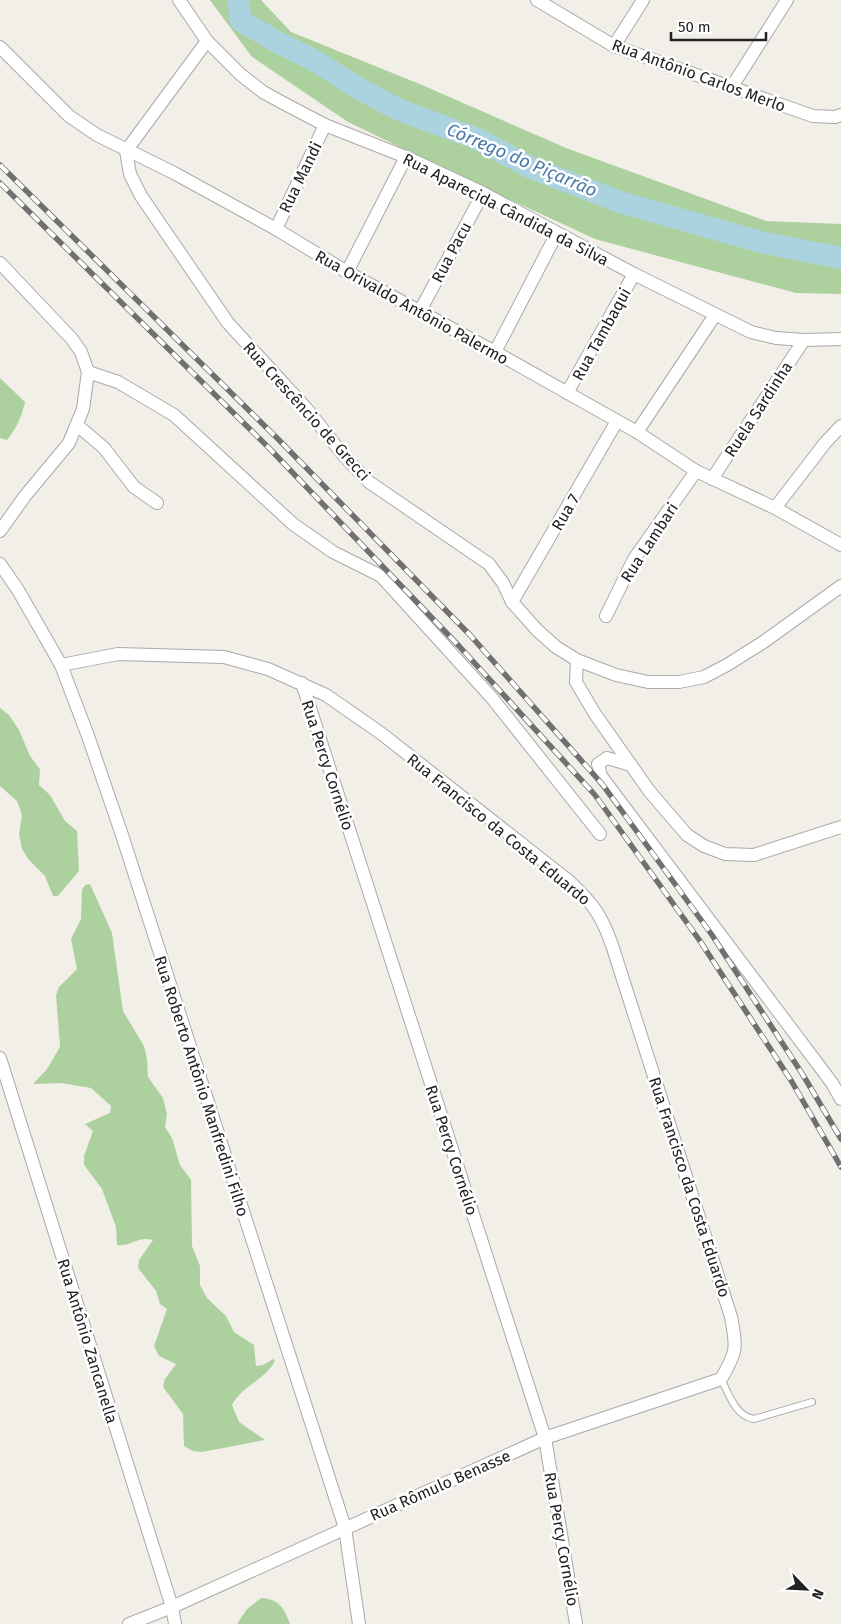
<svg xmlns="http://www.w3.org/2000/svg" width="841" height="1624" font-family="'Fira Sans',sans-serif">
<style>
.forest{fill:#add19e}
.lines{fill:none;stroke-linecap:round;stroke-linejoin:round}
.river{stroke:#aad3df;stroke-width:22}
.service-casing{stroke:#a9a9a9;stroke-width:8}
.minor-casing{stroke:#a9a9a9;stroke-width:14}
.service{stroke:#fff;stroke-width:6}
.minor{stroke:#fff;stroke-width:12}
.rail-casing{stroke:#707070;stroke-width:5.5}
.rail{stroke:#fff;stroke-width:4;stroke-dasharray:11;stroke-linecap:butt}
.labels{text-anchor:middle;stroke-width:5;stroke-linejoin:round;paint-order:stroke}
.street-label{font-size:16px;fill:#222;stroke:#fff}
.water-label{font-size:18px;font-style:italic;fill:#4a7aab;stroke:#fff}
</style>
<rect width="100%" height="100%" fill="#f2efe9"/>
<g class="forest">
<path d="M210,0H261L291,32L422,85L566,148L766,221L841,224V294L796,293L595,239L489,190L348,122L252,57Z"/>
<path d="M0,378L25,402C22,416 16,429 7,440L0,438Z"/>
<path d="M0,708L9,715L19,730L30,756L40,769L39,785L50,795L65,821L77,831L79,871L58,896H53L45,876L29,860L22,849L19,834L22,815L17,801L0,786Z"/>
<path d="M90,884L112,933L123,1011L144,1046L147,1059L148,1077L163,1098L167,1114L165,1127L172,1138L180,1165L191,1180L192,1246L200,1266V1285L207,1298L226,1316L234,1332L254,1345L256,1366L263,1365L273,1359L275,1361C265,1380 242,1386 232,1405L239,1422L265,1440L202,1452L193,1451L184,1446L183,1414L163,1387L165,1379L176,1364L159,1356L154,1346L167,1309L160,1304L156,1291L138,1268L139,1260L153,1240C136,1236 132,1247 117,1245L116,1227L102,1189L84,1165V1156L93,1131L85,1124L110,1113L111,1106L91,1088L61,1083L33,1084L47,1069L60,1047L56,995L59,987L77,969L71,939L81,919L82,890L85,885Z"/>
<path d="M261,1598C279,1599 284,1608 290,1624H237L247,1609Z"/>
</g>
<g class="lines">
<path class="river" d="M238,0L241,21L279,43L312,59L358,88L397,109L480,140L529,167L623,203L761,242L841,258"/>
<g class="service-casing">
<path id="service" d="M721,1379C729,1394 735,1416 754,1419L812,1402"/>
</g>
<g class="minor-casing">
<g id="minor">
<path d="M179,0L207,41L240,74L263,92L283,103L325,125L406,157L483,193L634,274L751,332L776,338L804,340L841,339"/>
<path d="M537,0L614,46L813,116L835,117L841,115"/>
<path d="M207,41L126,151L130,174L141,196L228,323L306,408L344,456L369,482L489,564L503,583L512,602L537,630L556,647L577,660L616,675L648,682H679L704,677L727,665L765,641L841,586"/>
<path d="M614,46L643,0"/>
<path d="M0,47L69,116L97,135L174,173L276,229L347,272L495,352L637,432L696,471L775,508L841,545"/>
<path d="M731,88L787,0"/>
<path d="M276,229L325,125"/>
<path d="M0,263L72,339L81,352L88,372L83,409L69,443L25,496L0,531"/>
<path d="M347,272L406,157"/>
<path d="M420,311L483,193"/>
<path d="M495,352L557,233"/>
<path d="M88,372L118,382L174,415L293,524L333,552L381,576L492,698L600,834"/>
<path d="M567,393L634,274"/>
<path d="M77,425L104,448L134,487L157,503"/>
<path d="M637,432L715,315"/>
<path d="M712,479L804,340"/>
<path d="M775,508L825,443L841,426"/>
<path d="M0,564L18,590L61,665L88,736L122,835L345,1528L359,1624"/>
<path d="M512,602L617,421"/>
<path d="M606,616L634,559L696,471"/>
<path d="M577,660L576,682L595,714L650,792L687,835L704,846L725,854L754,855L841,827"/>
<path d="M61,665L118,654L224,657L268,669L326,695L382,734L570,882C593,904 601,914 612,945L731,1317C737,1348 737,1352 721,1379L545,1438L172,1607L129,1624"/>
<path d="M302,683L545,1438L576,1624"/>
<path d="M631,765L607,758L598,764L601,776L832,1083L841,1099"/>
<path d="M0,1058L172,1607L175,1624"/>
</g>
</g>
<use href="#service" class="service"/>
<use href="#minor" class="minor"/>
<g class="rail-casing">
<g id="rail">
<path d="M0,165L278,439L470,635L603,785L712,935L803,1075L841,1139"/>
<path d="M0,183L269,448L459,646L595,795L700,941L792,1082L841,1167"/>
</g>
</g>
<use href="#rail" class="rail"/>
</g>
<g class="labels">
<g class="street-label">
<text transform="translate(699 75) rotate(20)" y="6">Rua Antônio Carlos Merlo</text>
<text transform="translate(300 177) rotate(-64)" y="6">Rua Mandi</text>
<text transform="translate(506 209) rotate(27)" y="6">Rua Aparecida Cândida da Silva</text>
<text transform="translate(451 252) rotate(-62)" y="6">Rua Pacu</text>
<text transform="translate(412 307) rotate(29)" y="6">Rua Orivaldo Antônio Palermo</text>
<text transform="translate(601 334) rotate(-61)" y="6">Rua Tambaqui</text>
<text transform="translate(758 409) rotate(-57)" y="6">Ruela Sardinha</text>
<text transform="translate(307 411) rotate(48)" y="6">Rua Crescêncio de Grecci</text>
<text transform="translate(565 512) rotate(-60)" y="6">Rua 7</text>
<text transform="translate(649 542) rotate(-57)" y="6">Rua Lambari</text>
<text transform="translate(328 765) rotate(72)" y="6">Rua Percy Cornélio</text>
<text transform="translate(499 829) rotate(39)" y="6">Rua Francisco da Costa Eduardo</text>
<text transform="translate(202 1086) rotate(72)" y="6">Rua Roberto Antônio Manfredini Filho</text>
<text transform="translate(452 1150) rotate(72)" y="6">Rua Percy Cornélio</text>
<text transform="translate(690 1187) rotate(72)" y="6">Rua Francisco da Costa Eduardo</text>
<text transform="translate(88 1341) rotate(73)" y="6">Rua Antônio Zancanella</text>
<text transform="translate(440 1485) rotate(-24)" y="6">Rua Rômulo Benasse</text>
<text transform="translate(562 1539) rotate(80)" y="6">Rua Percy Cornélio</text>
</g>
<g class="water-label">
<text transform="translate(522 160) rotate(23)" y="6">Córrego do Piçarrão</text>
</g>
</g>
<g transform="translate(806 1589) rotate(114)" stroke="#ffffff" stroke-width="4" paint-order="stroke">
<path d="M0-4L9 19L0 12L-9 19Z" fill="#222222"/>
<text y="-8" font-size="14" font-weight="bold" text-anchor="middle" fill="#222222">N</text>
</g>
<path d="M671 32v8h95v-8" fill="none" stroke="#222222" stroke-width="2.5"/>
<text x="678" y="32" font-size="15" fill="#222222" stroke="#ffffff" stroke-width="4" paint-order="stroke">50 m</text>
</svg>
